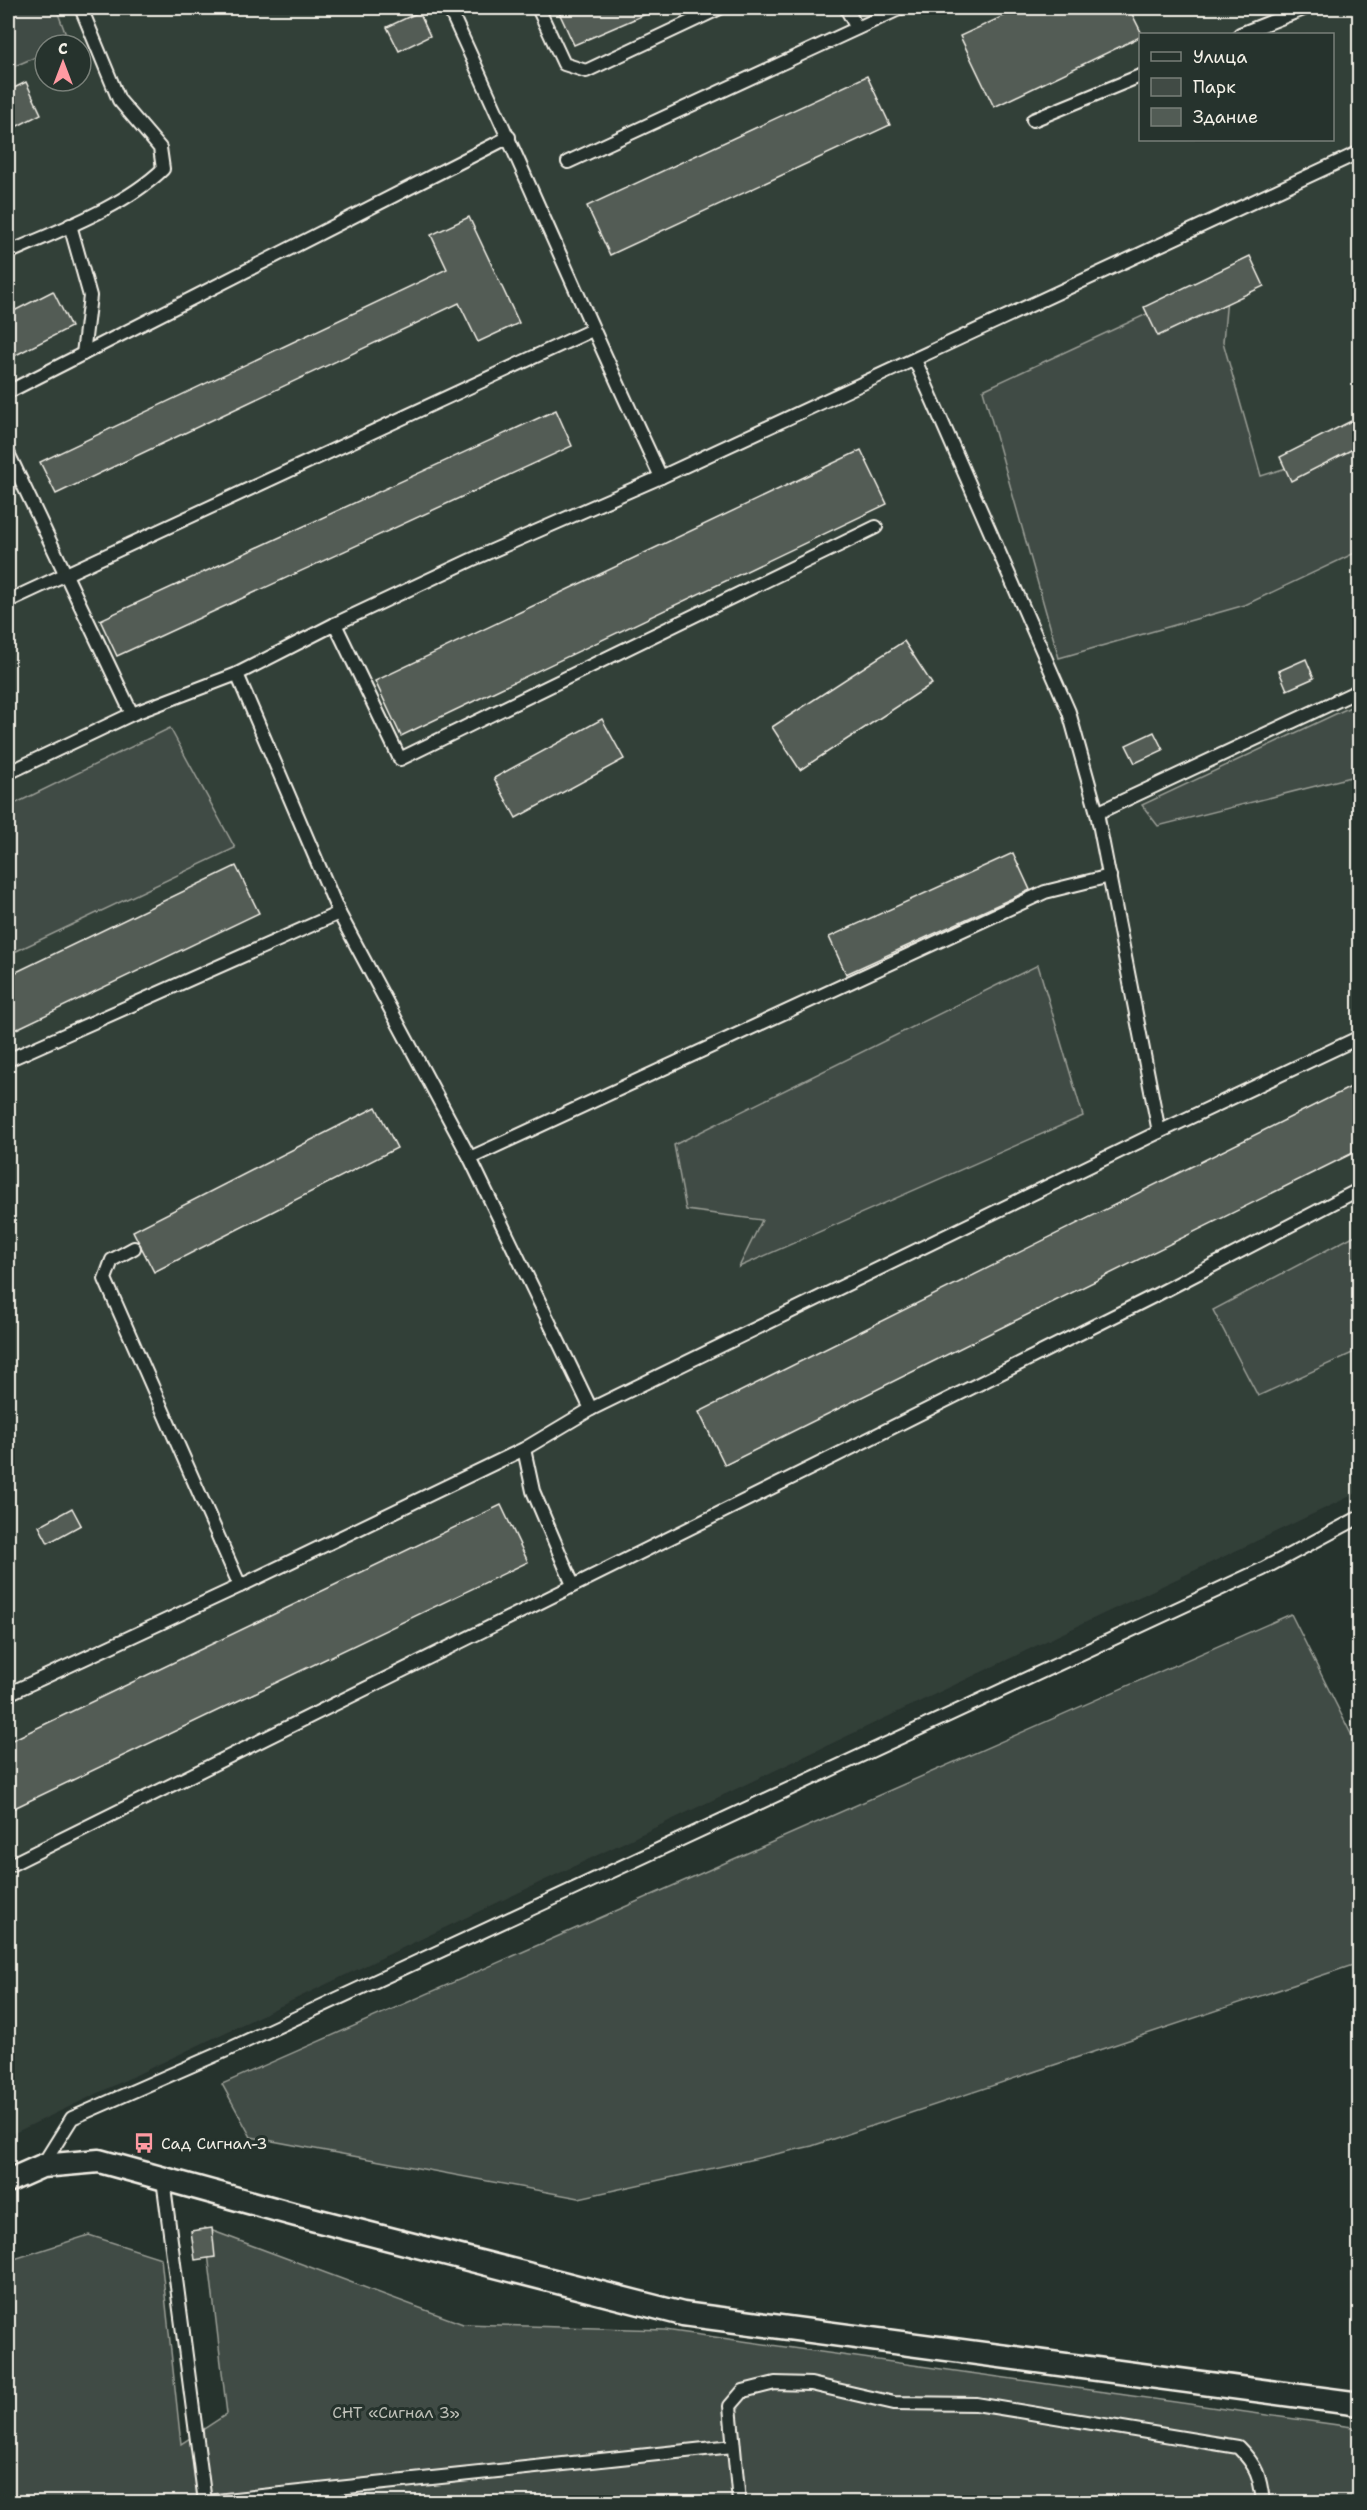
<svg xmlns="http://www.w3.org/2000/svg" width="1367" height="2510" font-family="'Shantell Sans',sans-serif">
<style>
.built{fill:#333f39;fill-rule:evenodd}
.green{fill:#414b45;stroke:#9a9e96;stroke-width:1.5}
.building{fill:#525c55;stroke:#f4f1e8;stroke-width:1.5}
.lines{fill:none;stroke-linecap:round;stroke-linejoin:round}
.service-casing{stroke:#f4f1e8;stroke-width:16}
.minor-casing{stroke:#f4f1e8;stroke-width:27}
.service{stroke:#26332d;stroke-width:12}
.minor{stroke:#26332d;stroke-width:22}
.labels{text-anchor:middle;stroke-width:6;stroke-linejoin:round;paint-order:stroke}
.poi-label{font-size:16px;fill:#f4f1e8;stroke:#26332d;text-anchor:start}
.park-label{font-size:16px;fill:#bebfb7;stroke:#26332d}
</style>
<rect width="100%" height="100%" fill="#26332d"/>
<filter id="ink" filterUnits="userSpaceOnUse"><feTurbulence type="fractalNoise" baseFrequency=".0167" numOctaves="2"/><feDisplacementMap in="SourceGraphic" scale="12" xChannelSelector="R" yChannelSelector="G"/><feConvolveMatrix kernelMatrix="1 2 1 2 8 2 1 2 1" color-interpolation-filters="sRGB"/></filter>
<g filter="url(#ink)">
<path class="built" d="M8,8H1359V1492L8,2136ZM1140,34H1332V140H1140ZM45,45H81V81H45Z"/>
<g class="green">
<path d="M8,8H56L69,43L45,45V53L8,69Z"/>
<path d="M1229,276L1223,342L1261,476L1359,445V551L1245,605L1059,658L983,390Z"/>
<path d="M1359,703V775L1158,826L1142,805Z"/>
<path d="M170,728L235,848L8,955V807Z"/>
<path d="M1038,965L1083,1116L739,1267L762,1220L686,1210L674,1145Z"/>
<path d="M1359,1233V1350L1258,1396L1213,1310Z"/>
<path d="M1291,1614L1359,1750V1963L812,2146L579,2198L251,2137L222,2084Z"/>
<path d="M205,2228L463,2324L665,2330L1359,2428V2502H8V2261L89,2235L161,2258L181,2444L227,2414Z"/>
</g>
<g class="building">
<path d="M557,8H660L574,45Z"/>
<path d="M1021,8H1129L1142,34L1140,37L994,107L960,36Z"/>
<path d="M419,12L430,36L399,51L387,27Z"/>
<path d="M867,76L890,125L610,255L587,206Z"/>
<path d="M26,82L41,114L8,131V91Z"/>
<path d="M469,217L519,323L478,342L459,303L56,494L40,462L447,269L431,235Z"/>
<path d="M1250,256L1264,286L1158,336L1144,307Z"/>
<path d="M53,291L71,327L8,359V314Z"/>
<path d="M556,410L572,446L117,656L100,620Z"/>
<path d="M1359,417V446L1291,481L1280,457Z"/>
<path d="M861,450L887,504L401,736L375,681Z"/>
<path d="M904,641L932,684L800,770L772,727Z"/>
<path d="M1306,659L1314,678L1287,690L1279,671Z"/>
<path d="M602,719L624,759L516,818L494,778Z"/>
<path d="M1154,732L1163,750L1135,763L1126,745Z"/>
<path d="M1013,853L1030,890L846,974L829,937Z"/>
<path d="M236,866L259,913L8,1033V976Z"/>
<path d="M1359,1083V1150L725,1465L699,1412Z"/>
<path d="M376,1107L397,1148L154,1272L133,1231Z"/>
<path d="M501,1505L528,1562L8,1811V1742Z"/>
<path d="M72,1508L81,1525L48,1543L39,1526Z"/>
<path d="M212,2228L215,2257L195,2260L191,2231Z"/>
</g>
<g class="lines">
<g class="service-casing">
<g id="service">
<path d="M449,8C521,163 588,322 661,477"/>
<path d="M538,8L564,64L586,71L720,8"/>
<path d="M846,8L857,28"/>
<path d="M1240,34L1306,8"/>
<path d="M1033,120L1140,76"/>
<path d="M568,162L901,8"/>
<path d="M70,225L90,296L83,354"/>
<path d="M8,253C57,231 124,207 163,169L160,148L119,100L81,8"/>
<path d="M915,360L1069,712L1097,813L1159,1132"/>
<path d="M8,392L509,137"/>
<path d="M8,453L132,714"/>
<path d="M8,601L592,330"/>
<path d="M335,624L400,759L876,527"/>
<path d="M237,674L339,913L470,1158L591,1409"/>
<path d="M8,773L132,714L237,674L335,624L471,560L661,477L1360,152"/>
<path d="M1097,813L1360,690"/>
<path d="M8,1060L339,913"/>
<path d="M470,1158L1045,892L1110,876"/>
<path d="M134,1248L112,1260L105,1279L240,1586"/>
<path d="M524,1449L533,1491L573,1585"/>
<path d="M8,1694L240,1586L524,1449L591,1409L1159,1132L1360,1037"/>
<path d="M8,1866L821,1463L1156,1295L1360,1189"/>
<path d="M42,2166L72,2118L227,2050L1263,1569L1360,1517"/>
<path d="M163,2179L205,2502"/>
<path d="M206,2502L733,2446"/>
<path d="M739,2502L730,2406L743,2391L775,2383L811,2384L894,2403L976,2404L1238,2447C1257,2466 1260,2476 1263,2502"/>
</g>
</g>
<g class="minor-casing">
<path id="minor" d="M8,2181L42,2166L99,2161L296,2215L683,2314L1360,2404"/>
</g>
<use href="#service" class="service"/>
<use href="#minor" class="minor"/>
</g>
</g>
<defs>
<g id="bus-bare" transform="scale(1.62)"><path d="M-5-6H5V4H4V6H2V4H-2V6H-4V4H-5ZM-3.5-4V0h7V-4ZM-3.5 1.2v1.5H-2V1.2ZM2 1.2v1.5H3.5V1.2Z" fill="#ff9aa2" stroke="#26332d" stroke-width="2.5" paint-order="stroke"/></g>
</defs>
<g fill-rule="evenodd">
<use href="#bus-bare" x="144" y="2143"/>
</g>
<g class="labels">
<g class="poi-label">
<text x="161" y="2149">Сад Сигнал-3</text>
</g>
<g class="park-label">
<text x="396" y="2418">СНТ «Сигнал 3»</text>
</g>
</g>
<rect width="1367" height="2510" fill="none" stroke="#26332d" stroke-width="30"/>
<rect x="15" y="15" width="1337" height="2480" fill="none" stroke="#f4f1e8" stroke-width="2" filter="url(#ink)"/>
<rect x="1139" y="33" width="195" height="108" fill="#26332d" stroke="#787f78" stroke-width="1.5"/>
<rect x="1151" y="52" width="30" height="9" fill="#26332d" stroke="#787f78" stroke-width="1.5"/>
<text x="1193" y="63" font-size="18" fill="#f4f1e8">Улица</text>
<rect x="1151" y="78" width="30" height="18" fill="#414b45" stroke="#787f78" stroke-width="1.5"/>
<text x="1193" y="93" font-size="18" fill="#f4f1e8">Парк</text>
<rect x="1151" y="108" width="30" height="18" fill="#525c55" stroke="#787f78" stroke-width="1.5"/>
<text x="1193" y="123" font-size="18" fill="#f4f1e8">Здание</text>
<g transform="translate(63 63)"><circle r="28" fill="#26332d" stroke="#787f78" stroke-width="1.5"/>
<path d="M0-4.5L10 22L0 15L-10 22Z" fill="#ff9aa2"/>
<text y="-9" font-size="16" font-weight="bold" text-anchor="middle" fill="#f4f1e8">С</text>
</g>
</svg>
